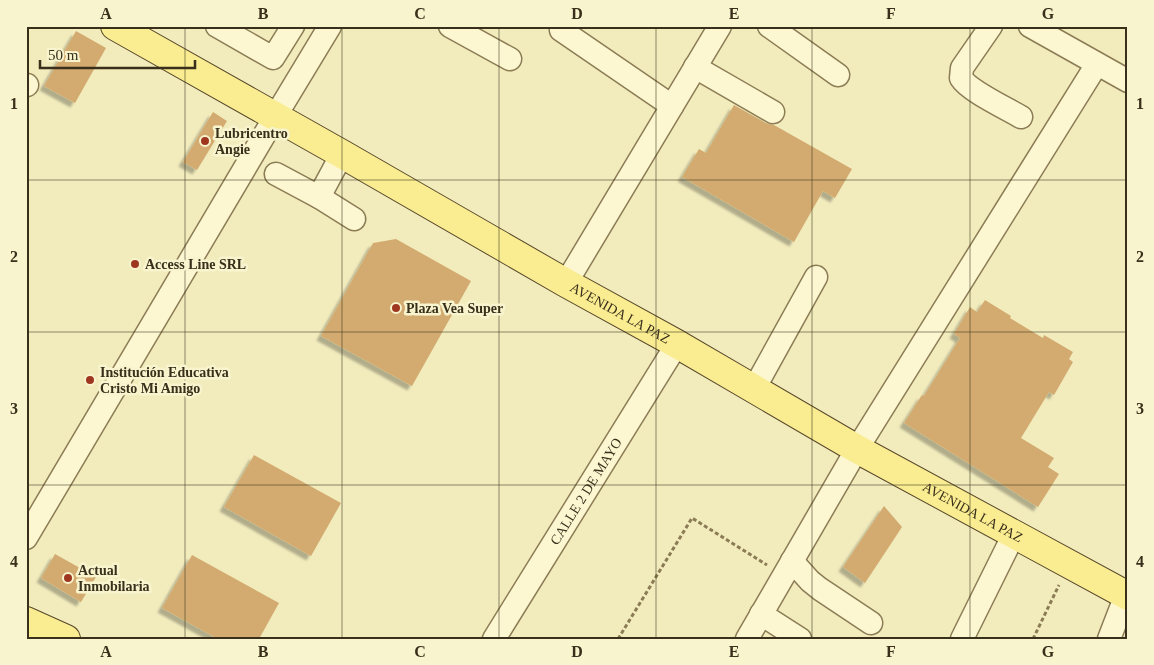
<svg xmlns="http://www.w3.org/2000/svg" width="1154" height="665" font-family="Georgia,serif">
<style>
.building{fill:#d3ab6f;filter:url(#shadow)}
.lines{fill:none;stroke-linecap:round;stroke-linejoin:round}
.minor-casing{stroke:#8b7c55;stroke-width:25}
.major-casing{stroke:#58482a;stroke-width:30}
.path{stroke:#8b7c55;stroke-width:3;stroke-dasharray:4 2.5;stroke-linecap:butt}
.minor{stroke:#fcf7d1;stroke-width:22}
.major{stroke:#f9ec91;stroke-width:28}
.grid{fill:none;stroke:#392f1b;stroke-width:1;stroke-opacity:0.55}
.poi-dot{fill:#9f361f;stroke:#f8f4cd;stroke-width:2}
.labels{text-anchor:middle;stroke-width:5;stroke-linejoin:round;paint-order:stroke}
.poi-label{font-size:14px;font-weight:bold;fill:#392f1b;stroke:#f8f4cd;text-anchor:start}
.street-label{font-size:14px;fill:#392f1b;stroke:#f8f4cd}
.neatline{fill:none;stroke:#392f1b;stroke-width:2}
.grid-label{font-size:16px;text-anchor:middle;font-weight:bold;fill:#392f1b}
</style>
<defs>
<filter id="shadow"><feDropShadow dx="-4.5" dy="4.5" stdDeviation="1" flood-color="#0004"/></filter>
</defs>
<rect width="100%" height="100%" fill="#f2ecbd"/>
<g class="building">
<path d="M76,31L106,48L75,103L44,86Z"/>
<path d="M734,105L766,123L774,125L852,169L835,198L823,191L794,242L682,177L699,149L706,153Z"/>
<path d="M213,112L227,121L197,170L183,162Z"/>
<path d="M396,239L471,281L412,386L321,336L373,243Z"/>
<path d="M985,300L1011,316L1010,318L1043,338L1044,335L1073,352L1069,359L1073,362L1054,395L1049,392L1021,438L1054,458L1048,467L1059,474L1038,507L904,423L922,395L924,396L960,338L954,334L970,307L977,312Z"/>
<path d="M254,455L341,503L311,556L224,507Z"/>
<path d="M884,506L902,527L865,583L843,567Z"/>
<path d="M55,554L96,577L81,602L41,578Z"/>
<path d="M192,555L279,603L259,639H218L162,608Z"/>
</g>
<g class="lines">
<g class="minor-casing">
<g id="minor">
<path d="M217,26L273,58L293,26"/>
<path d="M450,26L510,59"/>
<path d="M769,26L838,75"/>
<path d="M991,26L962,68L961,78C969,91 1006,108 1021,117"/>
<path d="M1030,26L1128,81"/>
<path d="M561,30L672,106"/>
<path d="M695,67L773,112"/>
<path d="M26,85H27"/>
<path d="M276,174L319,197L354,219"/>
<path d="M319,197L342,154"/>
<path d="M566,283L720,26"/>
<path d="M754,389L816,277"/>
<path d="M26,538L275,117L330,26"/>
<path d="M792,561L810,581L820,589L871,623"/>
<path d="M761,614L800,639"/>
<path id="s1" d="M494,639L677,344"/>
<path d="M747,639L857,449L1097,64"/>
<path d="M962,639L1014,534"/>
<path d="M1109,639L1126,595"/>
</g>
</g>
<g class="major-casing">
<g id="major">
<path id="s2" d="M115,26L342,154L566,283L677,344L857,449L1128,596"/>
<path d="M26,621L66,639"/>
</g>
</g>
<g class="path">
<path d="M618,639L692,518L767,565"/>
<path d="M1033,639L1059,585"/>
</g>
<use href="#minor" class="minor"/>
<use href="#major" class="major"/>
</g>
<path class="grid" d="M185,26V639M342,26V639M499,26V639M656,26V639M812,26V639M970,26V639M26,180H1128M26,332H1128M26,485H1128"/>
<g class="poi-dot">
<circle cx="205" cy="141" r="5"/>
<circle cx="135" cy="264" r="5"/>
<circle cx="396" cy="308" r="5"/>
<circle cx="90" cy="380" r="5"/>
<circle cx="68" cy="578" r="5"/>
</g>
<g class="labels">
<g class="poi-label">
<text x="215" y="138">Lubricentro<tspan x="215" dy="16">Angie</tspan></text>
<text x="145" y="269">Access Line SRL</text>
<text x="406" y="313">Plaza Vea Super</text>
<text x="100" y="377">Institución Educativa<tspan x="100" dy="16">Cristo Mi Amigo</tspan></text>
<text x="78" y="575">Actual<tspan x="78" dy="16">Inmobilaria</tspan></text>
</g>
<g class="street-label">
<text dy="5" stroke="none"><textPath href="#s2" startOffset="581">AVENIDA LA PAZ</textPath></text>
<text dy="5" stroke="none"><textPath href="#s1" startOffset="174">CALLE 2 DE MAYO</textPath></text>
<text dy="5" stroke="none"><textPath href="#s2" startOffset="986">AVENIDA LA PAZ</textPath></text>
</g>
</g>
<rect width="1154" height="665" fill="none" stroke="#f8f4cd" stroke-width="55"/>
<path d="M40 60v8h155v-8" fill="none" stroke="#392f1b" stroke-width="2.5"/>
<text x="48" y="60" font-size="15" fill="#392f1b" stroke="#f8f4cd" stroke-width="4" paint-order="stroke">50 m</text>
<rect x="28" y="28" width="1098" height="610" class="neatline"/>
<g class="grid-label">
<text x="106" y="19">A</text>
<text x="263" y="19">B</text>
<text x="420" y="19">C</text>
<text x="577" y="19">D</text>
<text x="734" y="19">E</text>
<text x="891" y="19">F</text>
<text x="1048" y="19">G</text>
<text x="14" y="109">1</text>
<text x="1140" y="109">1</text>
<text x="14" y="262">2</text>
<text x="1140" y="262">2</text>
<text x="14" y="414">3</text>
<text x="1140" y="414">3</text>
<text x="14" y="567">4</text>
<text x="1140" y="567">4</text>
<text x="106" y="657">A</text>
<text x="263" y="657">B</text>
<text x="420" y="657">C</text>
<text x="577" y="657">D</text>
<text x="734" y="657">E</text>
<text x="891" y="657">F</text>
<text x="1048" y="657">G</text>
</g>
</svg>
